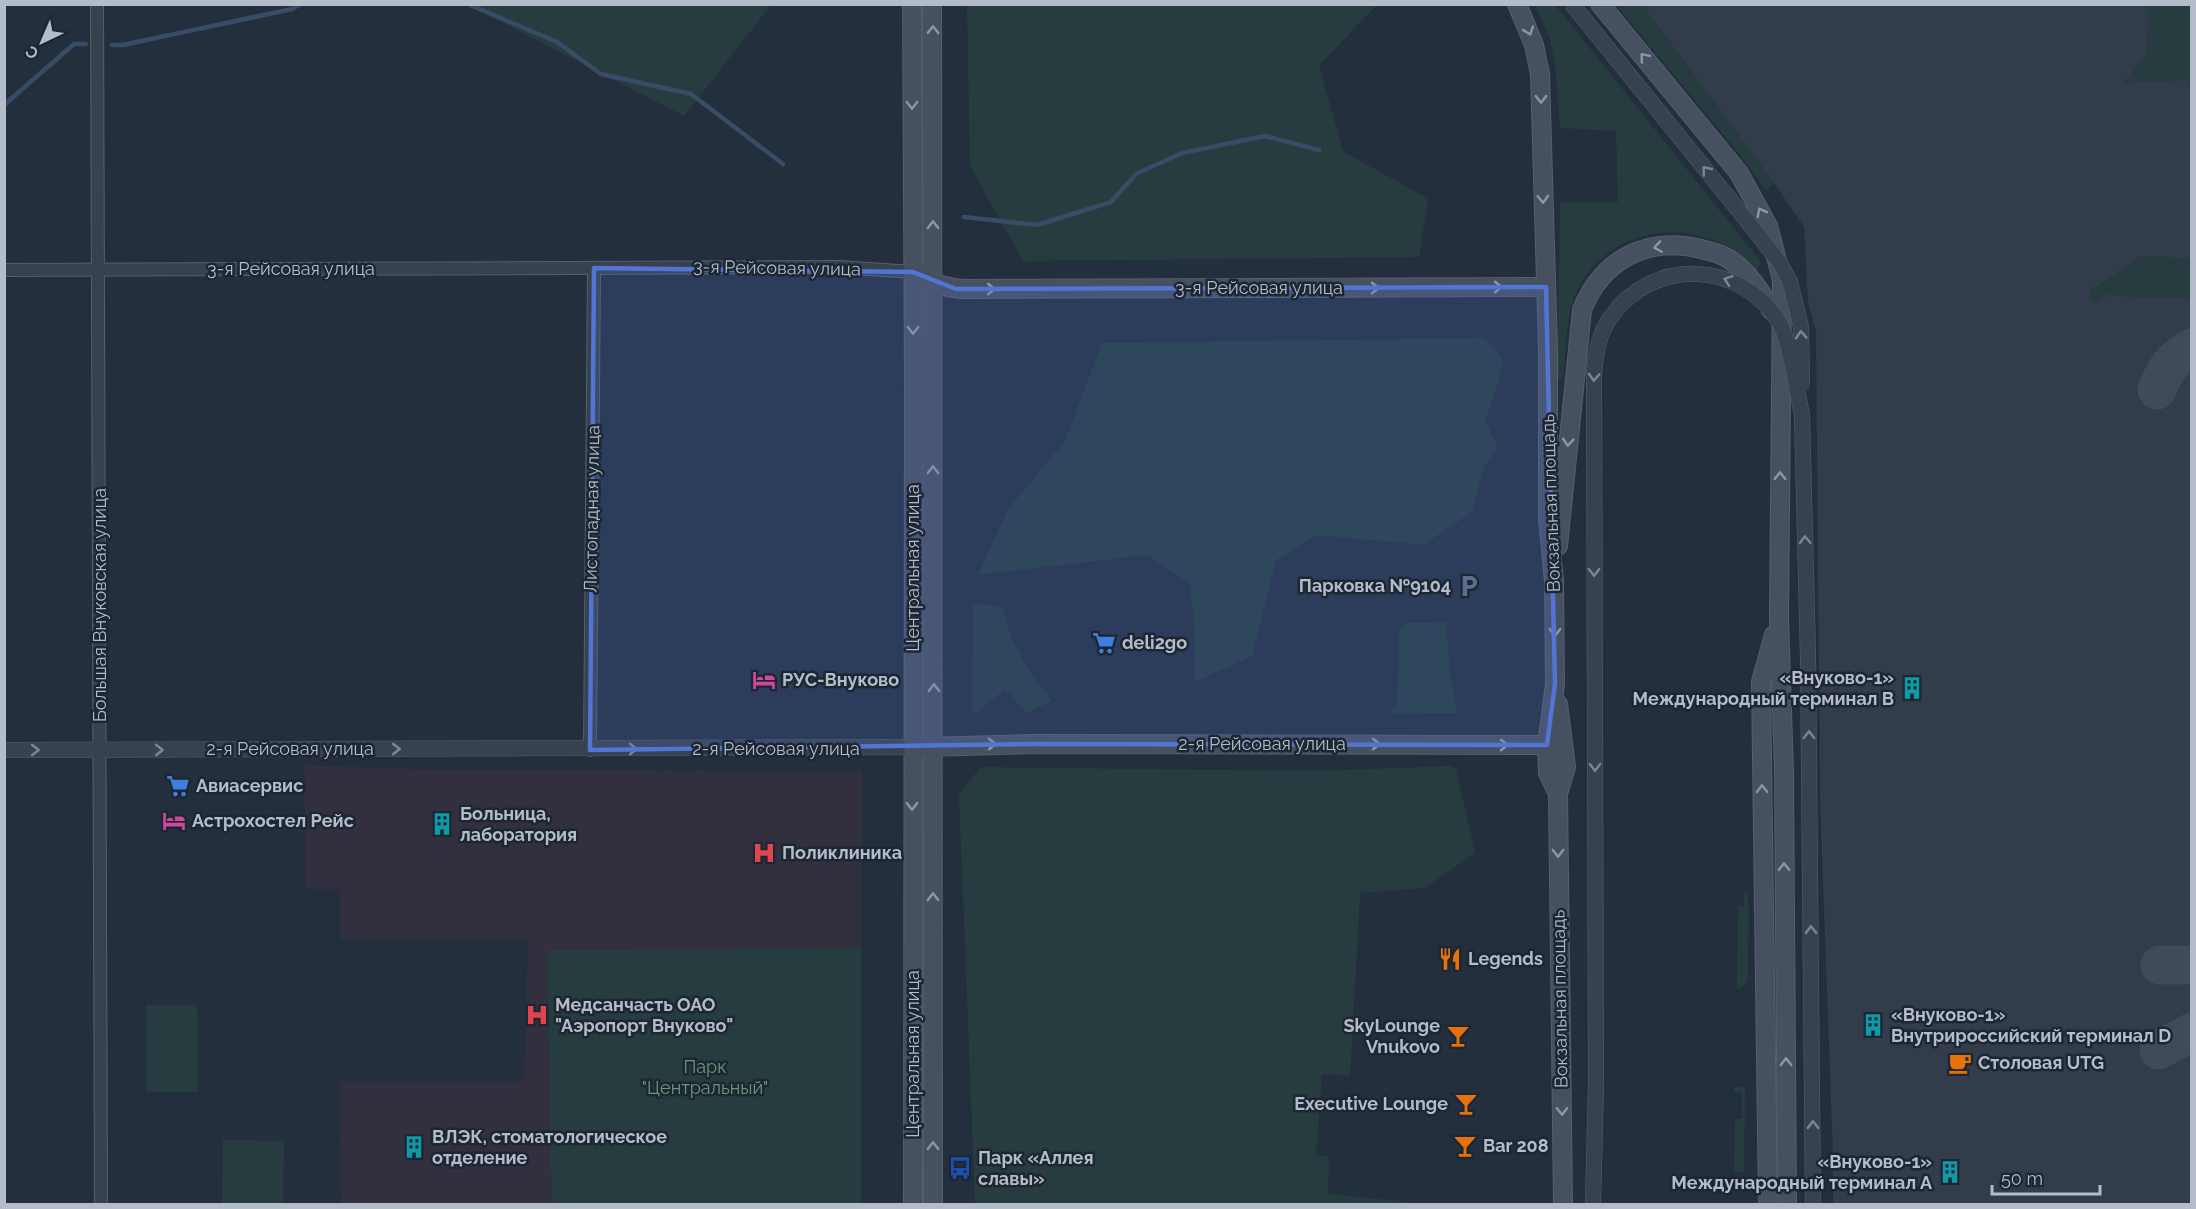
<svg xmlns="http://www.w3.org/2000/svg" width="2196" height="1209" font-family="Raleway,sans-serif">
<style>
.medical{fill:#32303f}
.airport{fill:#323c4b}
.green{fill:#263c3f}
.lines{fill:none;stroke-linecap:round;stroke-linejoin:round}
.stream{stroke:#394c67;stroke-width:4.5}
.taxiway{stroke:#3f4a5a;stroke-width:39}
.minor-casing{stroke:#565f6c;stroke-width:14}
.tertiary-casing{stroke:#565f6c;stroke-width:16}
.secondary-casing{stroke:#565f6c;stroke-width:20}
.minor{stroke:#38414e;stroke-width:12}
.tertiary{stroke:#38414e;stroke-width:15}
.secondary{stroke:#465061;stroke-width:18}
.tertiary-bridge-casing{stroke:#565f6c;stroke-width:16;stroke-linecap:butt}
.tertiary-bridge{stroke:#38414e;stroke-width:15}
.oneway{stroke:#8e96a5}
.oneway2{stroke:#7c8592}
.marked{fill:#5274d3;fill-opacity:0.2;stroke:#5274d3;stroke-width:4.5;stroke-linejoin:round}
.labels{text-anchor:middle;stroke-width:5;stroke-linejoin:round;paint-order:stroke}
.street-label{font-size:18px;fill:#b4bcc9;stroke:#1d2633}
.poi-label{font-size:18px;font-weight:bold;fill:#b4bcc9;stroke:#1d2633;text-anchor:start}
.park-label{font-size:18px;fill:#6b9a76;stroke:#1d2633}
</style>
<rect width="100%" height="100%" fill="#242f3e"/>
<path class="medical" d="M304,765L435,770L862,771L861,948L547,950L551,1204H341L339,1081H524L528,939H340V889H306Z"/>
<path class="airport" d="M1642,5H2191V1204H1833V1154L1820,801L1816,331L1808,303L1804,227L1774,183Z"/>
<g class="green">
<path d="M469,5H771L684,116Z"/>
<path d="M967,5H1377L1319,65L1343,151L1428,199L1419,257L1023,261L970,166Z"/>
<path d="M1535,5H1555L1761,262L1756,272C1746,263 1736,251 1725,245C1670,218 1603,235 1576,292C1565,317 1566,351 1563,378L1557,380L1560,203L1618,202L1616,131L1560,128L1555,64L1550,39Z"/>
<path d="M1616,5H1642L1774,183L1766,190L1741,156Z"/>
<path d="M2148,5H2191V80L2123,83L2147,54Z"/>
<path d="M2141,256L2191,258V298L2126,297L2108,294L2099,303L2090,300V291Z"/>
<path d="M1485,338L1503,360L1499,381L1485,420L1498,447L1484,467L1472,512L1423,545L1317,535L1276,560L1252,656L1195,682V635L1190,584L1148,555L978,575L1008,509L1065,441L1102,343Z"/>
<path d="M973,604L1003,607L1011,638L1032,675L1052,700L1027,714L1005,689L975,714L972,708Z"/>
<path d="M1446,622L1450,674L1457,713L1390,714L1397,705L1399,628L1405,623Z"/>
<path d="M1450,766L1456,769L1475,853L1425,888L1360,893L1350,1076L1322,1074L1316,1155L1329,1157L1328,1194L1407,1202L1408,1204H975L959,793L981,767L1315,771Z"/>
<path d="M1744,893H1747L1749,906L1748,979L1744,986L1737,989L1738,906H1744Z"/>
<path d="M861,948V1204H551L547,950Z"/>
<path d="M146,1005H197L198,1092H147Z"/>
<path d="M1734,1087H1745L1744,1172L1734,1171L1735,1119H1742V1093L1734,1092Z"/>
<path d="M223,1140L284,1141L283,1204H222Z"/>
</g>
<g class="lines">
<g class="stream">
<path d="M468,4L557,42L601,74L691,94L783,164"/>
<path d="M112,45H123L292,9L300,4"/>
<path d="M4,105L74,44H86"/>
<path d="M964,217L1037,225L1111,202L1136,174L1182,153L1265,136L1319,150"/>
</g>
<g class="taxiway">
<path d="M2157,390C2164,371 2173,357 2192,348"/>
<path d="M2160,965H2192"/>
<path d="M2159,1050L2192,1032"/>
</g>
<g class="minor-casing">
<g id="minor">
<path d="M97,4L101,1204"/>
<path d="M4,270L839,267L913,272"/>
<path d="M590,750L594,268"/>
</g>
</g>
<g class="tertiary-casing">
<g id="tertiary">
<path d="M1802,415L1808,656L1813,1204"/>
<path d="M4,750L912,747"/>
<path d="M1593,1204L1596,1084"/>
</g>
</g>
<g class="secondary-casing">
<g id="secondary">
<path d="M912,4L914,381L913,1204"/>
<path d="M932,4L933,1204"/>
<path d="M1517,4L1534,45L1540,74L1548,349V520L1554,581L1555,684L1547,745L1548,773L1558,794"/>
<path d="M1600,4L1739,173L1768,226L1782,280L1779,618L1784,772L1787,1204"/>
<path d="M923,277C937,286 952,289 968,289L1546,287"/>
<path d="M1558,546L1582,310C1602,259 1647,236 1701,249C1709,251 1720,253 1727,258C1746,269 1761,291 1771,310"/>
<path d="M1558,704L1566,767L1558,794L1563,1204"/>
<path d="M923,747L1034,744L1547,745"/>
<path d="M1768,1204L1761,682L1774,635"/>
</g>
</g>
<use href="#minor" class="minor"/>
<use href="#tertiary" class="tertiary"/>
<use href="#secondary" class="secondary"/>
<g class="tertiary-bridge-casing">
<g id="tertiary-bridge">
<path d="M1572,4L1748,222L1780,263L1790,282L1801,327L1802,385"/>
<path d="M1596,1084L1594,374C1596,354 1598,335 1610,318C1653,257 1739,260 1779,322C1790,340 1797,392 1802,415"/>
</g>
</g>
<use href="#tertiary-bridge" class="tertiary-bridge"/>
</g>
<defs><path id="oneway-chevron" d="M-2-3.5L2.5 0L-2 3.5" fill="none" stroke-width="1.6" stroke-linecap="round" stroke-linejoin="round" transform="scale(1.5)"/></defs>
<g class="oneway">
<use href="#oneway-chevron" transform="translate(933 30) rotate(-90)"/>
<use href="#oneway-chevron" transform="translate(1529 31) rotate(70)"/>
<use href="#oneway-chevron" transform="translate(1644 57) rotate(-130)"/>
<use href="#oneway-chevron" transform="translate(1541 99) rotate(89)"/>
<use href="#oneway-chevron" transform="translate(912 105) rotate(90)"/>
<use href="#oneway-chevron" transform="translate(1543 199) rotate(88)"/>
<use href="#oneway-chevron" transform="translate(1761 212) rotate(-118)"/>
<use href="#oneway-chevron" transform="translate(933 225) rotate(-90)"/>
<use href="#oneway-chevron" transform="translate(1658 247) rotate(171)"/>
<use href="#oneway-chevron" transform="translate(1498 287) rotate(-1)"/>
<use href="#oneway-chevron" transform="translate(1375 288)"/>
<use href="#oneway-chevron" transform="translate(991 289)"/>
<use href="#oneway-chevron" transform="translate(913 330) rotate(90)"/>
<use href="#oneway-chevron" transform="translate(1568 442) rotate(95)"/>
<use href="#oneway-chevron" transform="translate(933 470) rotate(-90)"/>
<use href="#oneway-chevron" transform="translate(1780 476) rotate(-90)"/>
<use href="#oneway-chevron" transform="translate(1555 632) rotate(90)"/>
<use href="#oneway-chevron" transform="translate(934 688) rotate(-90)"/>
<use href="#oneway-chevron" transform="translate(992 744) rotate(-1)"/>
<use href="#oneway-chevron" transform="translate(1376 744)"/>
<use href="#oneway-chevron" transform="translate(1504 745)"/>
<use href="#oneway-chevron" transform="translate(1762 789) rotate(-91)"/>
<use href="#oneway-chevron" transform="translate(912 806) rotate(90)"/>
<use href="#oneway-chevron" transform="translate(1558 853) rotate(90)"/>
<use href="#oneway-chevron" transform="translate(1784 867) rotate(-91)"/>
<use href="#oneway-chevron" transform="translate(933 897) rotate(-90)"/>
<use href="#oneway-chevron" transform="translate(1786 1062) rotate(-90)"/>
<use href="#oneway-chevron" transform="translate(1562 1111) rotate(89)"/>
<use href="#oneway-chevron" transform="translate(933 1146) rotate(-90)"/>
</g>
<g class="oneway2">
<use href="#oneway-chevron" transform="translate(1706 170) rotate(-129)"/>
<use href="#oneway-chevron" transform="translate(1728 280) rotate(-161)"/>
<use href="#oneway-chevron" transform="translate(1801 335) rotate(-94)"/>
<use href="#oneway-chevron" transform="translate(1594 377) rotate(92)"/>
<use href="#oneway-chevron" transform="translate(1805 540) rotate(-92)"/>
<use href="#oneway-chevron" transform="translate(1594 572) rotate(90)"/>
<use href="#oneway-chevron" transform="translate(1809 735) rotate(-91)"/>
<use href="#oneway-chevron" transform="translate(396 749)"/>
<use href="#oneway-chevron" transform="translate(633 749)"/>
<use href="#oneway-chevron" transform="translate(35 750)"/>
<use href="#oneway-chevron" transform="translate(159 750)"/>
<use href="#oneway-chevron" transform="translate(1595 767) rotate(90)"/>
<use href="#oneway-chevron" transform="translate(1811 930) rotate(-91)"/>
<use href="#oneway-chevron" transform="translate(1813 1125) rotate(-91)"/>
</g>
<path class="marked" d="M594,268L913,272L956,289L1546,287L1555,684L1547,745L1034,744L590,750Z"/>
<defs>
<g id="parking-bare" transform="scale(1.8)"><path d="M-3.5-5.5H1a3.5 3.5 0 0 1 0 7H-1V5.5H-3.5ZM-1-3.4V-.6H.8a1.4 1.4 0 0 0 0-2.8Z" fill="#5c6f8a" stroke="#1d2633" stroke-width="2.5" paint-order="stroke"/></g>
<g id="supermarket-bare" transform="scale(1.8)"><path d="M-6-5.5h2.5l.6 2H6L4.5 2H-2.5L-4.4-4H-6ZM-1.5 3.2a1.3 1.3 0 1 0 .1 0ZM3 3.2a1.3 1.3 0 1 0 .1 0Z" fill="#3f7fe0" stroke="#1d2633" stroke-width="2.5" paint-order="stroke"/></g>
<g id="hotel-bare" transform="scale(1.8)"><path d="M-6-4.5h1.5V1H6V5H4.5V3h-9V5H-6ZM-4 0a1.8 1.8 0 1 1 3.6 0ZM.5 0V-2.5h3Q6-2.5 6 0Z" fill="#d1479c" stroke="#1d2633" stroke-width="2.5" paint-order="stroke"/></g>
<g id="building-bare" transform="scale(1.8)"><path d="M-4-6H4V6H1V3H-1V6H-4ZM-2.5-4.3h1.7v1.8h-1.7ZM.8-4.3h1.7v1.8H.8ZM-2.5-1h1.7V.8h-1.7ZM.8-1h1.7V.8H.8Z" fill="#0f9aa8" stroke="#1d2633" stroke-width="2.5" paint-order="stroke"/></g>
<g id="hospital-bare" transform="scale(1.8)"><path d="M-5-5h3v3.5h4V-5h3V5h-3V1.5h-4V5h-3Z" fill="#e0444e" stroke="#1d2633" stroke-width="2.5" paint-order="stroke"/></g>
<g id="restaurant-bare" transform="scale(1.8)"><path d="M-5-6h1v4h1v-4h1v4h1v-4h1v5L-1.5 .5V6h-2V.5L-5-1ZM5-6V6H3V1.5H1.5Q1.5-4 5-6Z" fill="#e8710a" stroke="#1d2633" stroke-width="2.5" paint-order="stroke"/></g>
<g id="bar-bare" transform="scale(1.8)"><path d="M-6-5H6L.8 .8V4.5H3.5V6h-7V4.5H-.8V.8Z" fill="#e8710a" stroke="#1d2633" stroke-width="2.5" paint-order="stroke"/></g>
<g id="cafe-bare" transform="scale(1.8)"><path d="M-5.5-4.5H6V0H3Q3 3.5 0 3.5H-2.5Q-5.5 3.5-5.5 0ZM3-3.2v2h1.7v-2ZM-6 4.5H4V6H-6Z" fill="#e8710a" stroke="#1d2633" stroke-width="2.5" paint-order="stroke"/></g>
<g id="bus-bare" transform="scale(1.8)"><path d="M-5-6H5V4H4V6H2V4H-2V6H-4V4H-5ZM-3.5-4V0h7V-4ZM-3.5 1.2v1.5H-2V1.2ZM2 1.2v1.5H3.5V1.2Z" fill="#1a4fb4" stroke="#1d2633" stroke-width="2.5" paint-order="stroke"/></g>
</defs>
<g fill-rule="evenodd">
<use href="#parking-bare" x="1469" y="586"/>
<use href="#supermarket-bare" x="1104" y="643"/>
<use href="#hotel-bare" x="764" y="680"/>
<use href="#building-bare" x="1912" y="688"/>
<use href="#supermarket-bare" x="178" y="786"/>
<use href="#hotel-bare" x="174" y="821"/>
<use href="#building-bare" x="442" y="824"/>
<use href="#hospital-bare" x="764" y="853"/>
<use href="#restaurant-bare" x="1450" y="959"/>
<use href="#hospital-bare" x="537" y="1015"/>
<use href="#building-bare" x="1873" y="1025"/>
<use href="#bar-bare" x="1458" y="1036"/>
<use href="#cafe-bare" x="1960" y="1063"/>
<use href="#bar-bare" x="1466" y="1104"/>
<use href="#bar-bare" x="1465" y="1146"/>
<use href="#building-bare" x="414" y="1147"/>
<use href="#bus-bare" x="960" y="1168"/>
<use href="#building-bare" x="1950" y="1172"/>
</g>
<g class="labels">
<g class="street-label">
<text transform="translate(777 268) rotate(1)" y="6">3-я Рейсовая улица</text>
<text x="291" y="275">3-я Рейсовая улица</text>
<text x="1259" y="294">3-я Рейсовая улица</text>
<text transform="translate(1551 503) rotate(-92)" y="6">Вокзальная площадь</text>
<text transform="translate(592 509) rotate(-89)" y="6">Листопадная улица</text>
<text transform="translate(913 568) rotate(-90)" y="6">Центральная улица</text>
<text transform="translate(100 605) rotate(-90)" y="6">Большая Внуковская улица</text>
<text x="1262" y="750">2-я Рейсовая улица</text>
<text x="290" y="755">2-я Рейсовая улица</text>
<text x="776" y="755">2-я Рейсовая улица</text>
<text transform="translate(1560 999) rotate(-91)" y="6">Вокзальная площадь</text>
<text transform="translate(913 1054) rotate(-90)" y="6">Центральная улица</text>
</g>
<g class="poi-label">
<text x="1451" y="592" text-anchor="end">Парковка №9104</text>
<text x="1122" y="649">deli2go</text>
<text x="1894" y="684" text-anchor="end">«Внуково-1»<tspan x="1894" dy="21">Международный терминал B</tspan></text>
<text x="782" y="686">РУС-Внуково</text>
<text x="196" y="792">Авиасервис</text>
<text x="460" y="820">Больница,<tspan x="460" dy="21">лаборатория</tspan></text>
<text x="192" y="827">Астрохостел Рейс</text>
<text x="782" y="859">Поликлиника</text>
<text x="1468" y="965">Legends</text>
<text x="555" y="1011">Медсанчасть ОАО<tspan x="555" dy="21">"Аэропорт Внуково"</tspan></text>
<text x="1891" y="1021">«Внуково-1»<tspan x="1891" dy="21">Внутрироссийский терминал D</tspan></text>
<text x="1440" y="1032" text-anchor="end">SkyLounge<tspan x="1440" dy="21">Vnukovo</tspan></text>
<text x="1978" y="1069">Столовая UTG</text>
<text x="1448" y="1110" text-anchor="end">Executive Lounge</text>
<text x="432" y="1143">ВЛЭК, стоматологическое<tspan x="432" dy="21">отделение</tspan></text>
<text x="1483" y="1152">Bar 208</text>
<text x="978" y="1164">Парк «Аллея<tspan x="978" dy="21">славы»</tspan></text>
<text x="1932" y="1168" text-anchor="end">«Внуково-1»<tspan x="1932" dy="21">Международный терминал А</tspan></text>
</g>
<g class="park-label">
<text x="705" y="1073">Парк<tspan x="705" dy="21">"Центральный"</tspan></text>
</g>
</g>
<rect width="2196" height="1209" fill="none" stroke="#b4bcc9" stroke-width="12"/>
<g transform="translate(42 42) rotate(224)" stroke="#1d2633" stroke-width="4.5" paint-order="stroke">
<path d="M0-4.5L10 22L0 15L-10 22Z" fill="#b4bcc9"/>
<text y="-9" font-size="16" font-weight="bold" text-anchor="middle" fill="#b4bcc9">С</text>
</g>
<path d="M1992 1185v9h108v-9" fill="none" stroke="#b4bcc9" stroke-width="3"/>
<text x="2001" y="1185" font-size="18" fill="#b4bcc9" stroke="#1d2633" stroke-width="4.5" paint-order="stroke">50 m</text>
</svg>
